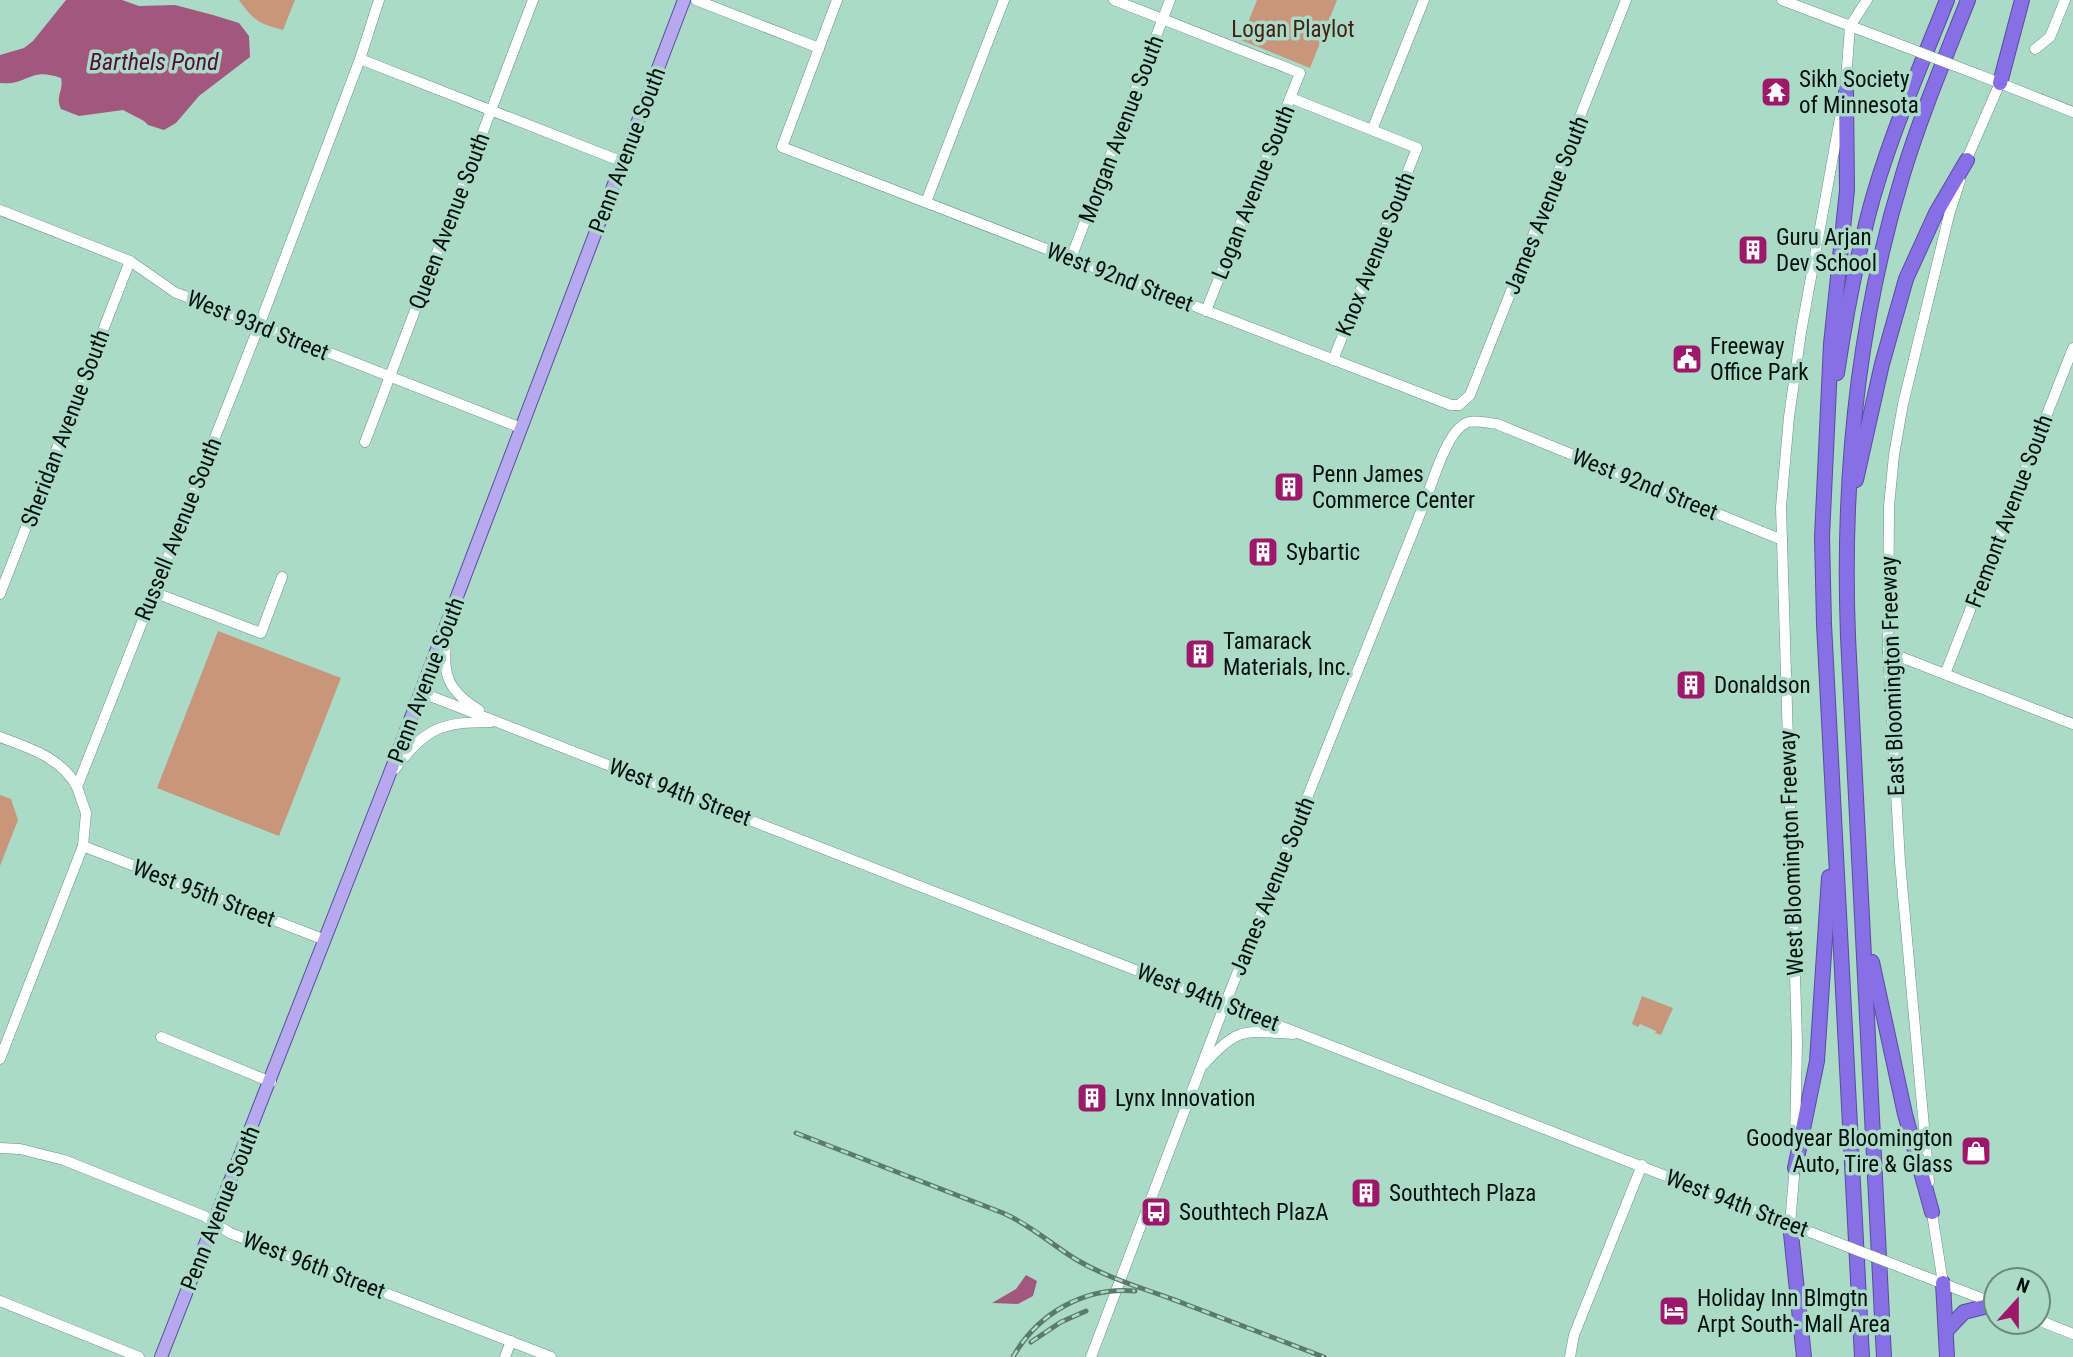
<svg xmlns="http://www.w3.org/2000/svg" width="2073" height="1357" font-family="'Roboto Condensed',sans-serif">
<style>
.green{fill:#c8967b}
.water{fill:#a2587d}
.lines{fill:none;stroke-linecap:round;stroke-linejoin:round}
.minor-casing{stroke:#689484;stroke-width:11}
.major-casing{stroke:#584e9a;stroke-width:14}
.highway-casing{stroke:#584e9a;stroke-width:16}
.minor{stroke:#fff;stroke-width:10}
.major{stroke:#b7a9f0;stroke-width:12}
.highway{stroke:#876fe6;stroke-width:14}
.rail-casing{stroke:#5b7a6e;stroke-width:5}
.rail{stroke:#acdac8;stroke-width:2.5;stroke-dasharray:8;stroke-linecap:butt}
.minor-bridge-casing{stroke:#689484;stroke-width:11;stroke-linecap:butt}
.minor-bridge{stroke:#fff;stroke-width:10}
.labels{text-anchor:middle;stroke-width:7;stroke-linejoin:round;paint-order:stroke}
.park-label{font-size:23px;fill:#412210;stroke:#acdac8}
.poi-label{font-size:23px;fill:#02110c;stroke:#acdac8;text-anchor:start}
.street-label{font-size:23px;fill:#02110c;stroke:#acdac8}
.water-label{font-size:24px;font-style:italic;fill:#540e37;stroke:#acdac8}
</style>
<rect width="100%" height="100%" fill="#acdac8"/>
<g class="green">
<path d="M239,0H295L283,30C259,24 254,21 239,0Z"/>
<path d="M1257,0H1337L1310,68L1241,40Z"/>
<path d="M218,631L341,678L279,836L157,788Z"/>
<path d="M0,795L11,799L18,820L0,866Z"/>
<path d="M1642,996L1673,1008L1661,1035L1655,1033L1656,1031L1640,1024L1638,1027L1632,1024Z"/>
</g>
<g class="water">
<path d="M66,0H122L139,6L175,5L213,15L239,23L249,36L250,57L199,96L176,123L164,130L148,125L144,121L123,110L79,116L61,109C55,96 64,90 61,78C29,66 28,86 0,83V55L24,48L33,41Z"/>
<path d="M1026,1275L1037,1281L1033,1296L1018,1304L992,1303L1016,1289Z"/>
</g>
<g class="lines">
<g class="minor-casing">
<g id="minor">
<path d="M696,0L819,48"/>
<path d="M837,0L782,147L1451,405H1459L1470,395L1626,0"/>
<path d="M1114,0L1300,73L1206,311"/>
<path d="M1782,0L1890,41"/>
<path d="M2035,49L2050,37L2065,0"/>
<path d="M360,59L623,162"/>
<path d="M1979,75L2073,112"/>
<path d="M1845,95L1850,26L1867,0"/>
<path d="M1291,98L1417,148L1333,360"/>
<path d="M1372,130L1424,0"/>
<path d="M1965,163L2000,83"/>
<path d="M926,202L1004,0"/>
<path d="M0,210L130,261L176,293L190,298L521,428"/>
<path d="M1071,258L1170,0"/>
<path d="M365,442L533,0"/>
<path d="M153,592L261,633L282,577"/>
<path d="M0,594L130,261"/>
<path d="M447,631C443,671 443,688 479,710"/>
<path d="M1888,652L2073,724"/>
<path d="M1945,674L2073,348"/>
<path d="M420,692L1828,1239"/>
<path d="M0,737C29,748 61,757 77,787"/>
<path d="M395,769C425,728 441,722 491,722"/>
<path d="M83,846L325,940"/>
<path d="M161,1037L271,1082"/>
<path d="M0,1059L83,846L86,813L77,787L259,326L360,59L379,0"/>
<path d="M1204,1064C1240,1026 1242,1031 1293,1034"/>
<path d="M1795,1143L1797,1043L1781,507L1789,417L1801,332L1841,113"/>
<path d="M0,1148L20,1149L64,1160L204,1216L230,1233L551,1357"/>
<path d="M1929,1182L1900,862L1888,652L1889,506L1894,455L1903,404L1949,215L1960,181"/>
<path d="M1931,1207L1943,1283"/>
<path d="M1790,1224L1795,1165"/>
<path d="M1908,1270L1996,1304"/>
<path d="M0,1301L139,1357"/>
<path d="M2038,1320L2073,1334"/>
<path d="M505,1357L511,1341"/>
<path d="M1091,1357L1225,1004L1426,499C1433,481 1448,427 1469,422C1477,420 1488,423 1497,424L1782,540"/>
<path d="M1570,1357L1574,1335L1642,1165"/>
</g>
</g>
<g class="major-casing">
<path id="major" d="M161,1357L388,778L684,0"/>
</g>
<g class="highway-casing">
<g id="highway">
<path d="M2000,83L2022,0"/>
<path d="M1846,91L1847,190L1831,344L1822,537L1824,624L1862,1357"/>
<path d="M1837,373C1845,320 1855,267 1868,216C1887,142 1919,71 1947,0"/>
<path d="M1856,480L1882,364L1906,279L1936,213L1967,160"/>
<path d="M1872,962L1905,1114L1932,1212"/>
<path d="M1795,1168L1817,1061L1829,877"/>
<path d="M1790,1224L1804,1357"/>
<path d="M1943,1283L1947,1357"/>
<path d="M1946,1331L1964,1312L1996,1304"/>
<path d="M1884,1357L1848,637C1842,481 1857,324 1903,174C1921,115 1945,58 1968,0"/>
</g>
</g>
<use href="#minor" class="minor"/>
<use href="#major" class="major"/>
<use href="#highway" class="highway"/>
<g class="rail-casing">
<g id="rail">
<path d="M796,1133L1003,1213C1031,1225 1052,1245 1077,1260C1109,1279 1146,1289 1180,1302"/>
<path d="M1172,1299L1324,1357"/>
<path d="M1031,1342L1061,1322L1086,1311"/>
<path d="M1013,1357C1037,1314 1085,1286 1135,1291"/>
</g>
</g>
<use href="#rail" class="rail"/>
<g class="minor-bridge-casing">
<g id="minor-bridge">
<path d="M1890,41L1979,75"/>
<path d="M1828,1239L1908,1270"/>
</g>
</g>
<use href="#minor-bridge" class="minor-bridge"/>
</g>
<defs>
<g id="temple-square" transform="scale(1.575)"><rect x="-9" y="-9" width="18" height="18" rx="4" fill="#9d1869" stroke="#acdac8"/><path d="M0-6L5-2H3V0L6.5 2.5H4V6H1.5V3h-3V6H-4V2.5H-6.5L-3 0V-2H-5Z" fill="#fff"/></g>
<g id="building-square" transform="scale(1.575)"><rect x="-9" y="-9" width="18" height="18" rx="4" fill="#9d1869" stroke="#acdac8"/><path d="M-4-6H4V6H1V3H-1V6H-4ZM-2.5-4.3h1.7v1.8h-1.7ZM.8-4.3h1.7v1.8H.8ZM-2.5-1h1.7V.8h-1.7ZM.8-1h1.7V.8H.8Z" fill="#fff"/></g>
<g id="civic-square" transform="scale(1.575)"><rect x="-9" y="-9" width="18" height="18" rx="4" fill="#9d1869" stroke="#acdac8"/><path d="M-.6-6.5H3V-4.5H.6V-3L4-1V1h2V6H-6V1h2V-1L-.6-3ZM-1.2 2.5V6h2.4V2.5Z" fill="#fff"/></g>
<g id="shop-square" transform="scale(1.575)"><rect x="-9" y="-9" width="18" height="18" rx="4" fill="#9d1869" stroke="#acdac8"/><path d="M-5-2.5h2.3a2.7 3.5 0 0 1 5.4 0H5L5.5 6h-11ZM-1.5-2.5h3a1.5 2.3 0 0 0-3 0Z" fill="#fff"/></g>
<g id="bus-square" transform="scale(1.575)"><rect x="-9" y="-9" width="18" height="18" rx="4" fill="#9d1869" stroke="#acdac8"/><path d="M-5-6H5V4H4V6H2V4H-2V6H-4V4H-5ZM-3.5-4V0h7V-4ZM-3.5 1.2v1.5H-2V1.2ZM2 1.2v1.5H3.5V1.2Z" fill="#fff"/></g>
<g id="hotel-square" transform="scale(1.575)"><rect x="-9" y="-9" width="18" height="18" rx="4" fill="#9d1869" stroke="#acdac8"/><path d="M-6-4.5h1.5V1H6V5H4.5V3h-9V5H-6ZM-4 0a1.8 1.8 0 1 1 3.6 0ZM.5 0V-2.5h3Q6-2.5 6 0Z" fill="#fff"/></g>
</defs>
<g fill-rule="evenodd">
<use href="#temple-square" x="1776" y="92"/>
<use href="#building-square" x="1753" y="250"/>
<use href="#civic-square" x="1687" y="359"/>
<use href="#building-square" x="1289" y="487"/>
<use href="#building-square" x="1263" y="552"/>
<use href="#building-square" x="1200" y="654"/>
<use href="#building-square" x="1691" y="685"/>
<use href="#building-square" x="1092" y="1098"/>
<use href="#shop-square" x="1976" y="1151"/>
<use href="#building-square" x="1366" y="1193"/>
<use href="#bus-square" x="1156" y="1212"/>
<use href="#hotel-square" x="1674" y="1311"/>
</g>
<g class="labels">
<g class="park-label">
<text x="1293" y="37">Logan Playlot</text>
</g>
<g class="poi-label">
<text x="1799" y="87">Sikh Society<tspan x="1799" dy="26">of Minnesota</tspan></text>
<text x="1776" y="245">Guru Arjan<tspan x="1776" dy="26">Dev School</tspan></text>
<text x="1710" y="354">Freeway<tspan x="1710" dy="26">Office Park</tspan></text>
<text x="1312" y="482">Penn James<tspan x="1312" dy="26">Commerce Center</tspan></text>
<text x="1286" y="560">Sybartic</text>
<text x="1223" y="649">Tamarack<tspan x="1223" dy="26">Materials, Inc.</tspan></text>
<text x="1714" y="693">Donaldson</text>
<text x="1115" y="1106">Lynx Innovation</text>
<text x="1953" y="1146" text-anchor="end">Goodyear Bloomington<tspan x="1953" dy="26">Auto, Tire &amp; Glass</tspan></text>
<text x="1389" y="1201">Southtech Plaza</text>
<text x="1179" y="1220">Southtech PlazA</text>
<text x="1697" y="1306">Holiday Inn Blmgtn<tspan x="1697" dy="26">Arpt South- Mall Area</tspan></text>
</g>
<g class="street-label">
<text transform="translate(1121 129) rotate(-69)" y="8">Morgan Avenue South</text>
<text transform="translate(627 150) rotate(-69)" y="8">Penn Avenue South</text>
<text transform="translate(1253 192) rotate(-68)" y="8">Logan Avenue South</text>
<text transform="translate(1546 205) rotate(-68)" y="8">James Avenue South</text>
<text transform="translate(449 221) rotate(-69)" y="8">Queen Avenue South</text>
<text transform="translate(1375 254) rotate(-68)" y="8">Knox Avenue South</text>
<text transform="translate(1120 277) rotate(21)" y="8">West 92nd Street</text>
<text transform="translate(258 325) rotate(22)" y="8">West 93rd Street</text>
<text transform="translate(65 428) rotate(-69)" y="8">Sheridan Avenue South</text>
<text transform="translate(1645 484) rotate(22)" y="8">West 92nd Street</text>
<text transform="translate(2009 511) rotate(-69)" y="8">Fremont Avenue South</text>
<text transform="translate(178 529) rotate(-68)" y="8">Russell Avenue South</text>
<text transform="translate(1892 676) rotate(-92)" y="8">East Bloomington Freeway</text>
<text transform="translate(426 680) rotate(-69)" y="8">Penn Avenue South</text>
<text transform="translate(680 792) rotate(21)" y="8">West 94th Street</text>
<text transform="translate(1791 853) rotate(-92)" y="8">West Bloomington Freeway</text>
<text transform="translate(1272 886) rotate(-68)" y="8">James Avenue South</text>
<text transform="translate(204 893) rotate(21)" y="8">West 95th Street</text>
<text transform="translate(1208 997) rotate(21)" y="8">West 94th Street</text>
<text transform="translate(1737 1203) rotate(21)" y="8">West 94th Street</text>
<text transform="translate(220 1208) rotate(-68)" y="8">Penn Avenue South</text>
<text transform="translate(314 1265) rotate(21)" y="8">West 96th Street</text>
</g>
<g class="water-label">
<text x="154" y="70">Barthels Pond</text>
</g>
</g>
<g transform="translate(2017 1301) rotate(21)"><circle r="33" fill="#acdac8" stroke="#688a7d" stroke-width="2"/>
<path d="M0-5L12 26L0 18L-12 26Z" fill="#9d1869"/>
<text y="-10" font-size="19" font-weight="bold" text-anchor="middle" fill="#02110c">N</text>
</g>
</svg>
